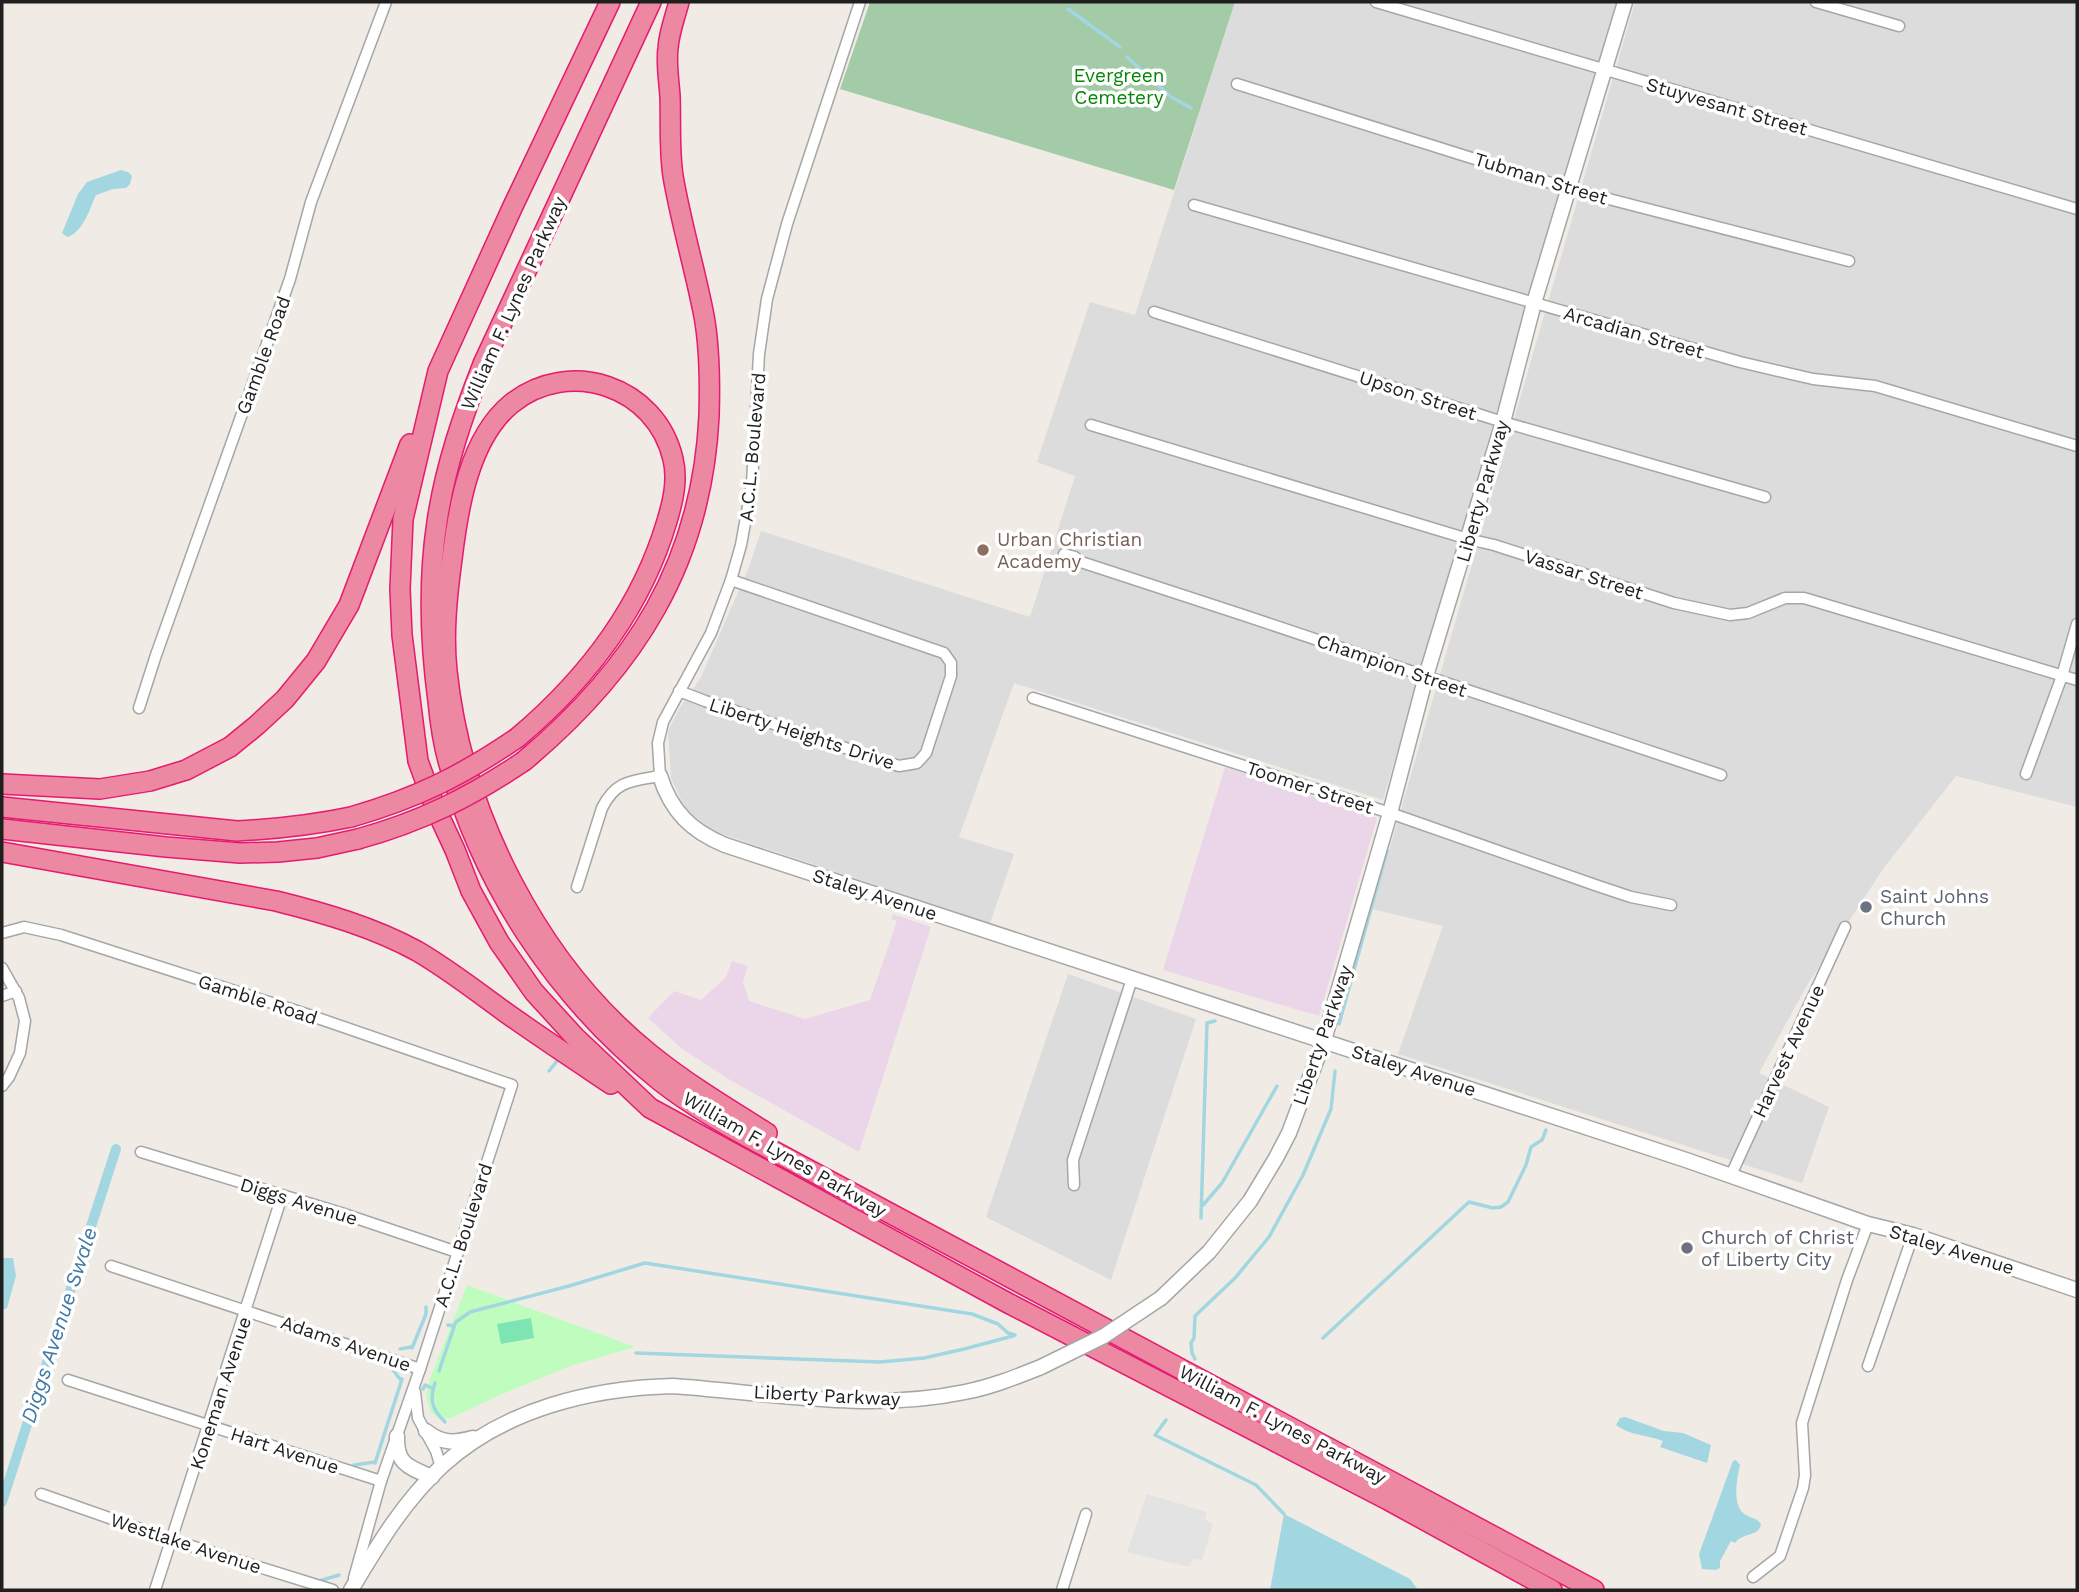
<svg xmlns="http://www.w3.org/2000/svg" width="2079" height="1592" font-family="'Work Sans',sans-serif">
<style>
.residential{fill:#dddcdc}
.industrial{fill:#ead6e8}
.cemetery{fill:#a4cba7}
.park{fill:#bffdbf}
.pitch{fill:#7ee4b4}
.parking{fill:#e3e3e3}
.water{fill:#a2d7e1}
.lines{fill:none;stroke-linecap:round;stroke-linejoin:round}
.stream{stroke:#a2d7e1;stroke-width:3.5}
.canal{stroke:#a2d7e1;stroke-width:10}
.minor-casing{stroke:#a6a6a6;stroke-width:13}
.tertiary-casing{stroke:#a6a6a6;stroke-width:17}
.motorway-casing{stroke:#e61a70;stroke-width:22}
.minor{stroke:#fff;stroke-width:10}
.tertiary{stroke:#fff;stroke-width:14}
.motorway{stroke:#ec88a2;stroke-width:19}
.tertiary-bridge-casing{stroke:#a6a6a6;stroke-width:17;stroke-linecap:butt}
.motorway-bridge-casing{stroke:#e61a70;stroke-width:22;stroke-linecap:butt}
.tertiary-bridge{stroke:#fff;stroke-width:14}
.motorway-bridge{stroke:#ec88a2;stroke-width:19}
.education-dot{fill:#8d6e63;stroke:#fff;stroke-width:2.5}
.worship-dot{fill:#6b7280;stroke:#fff;stroke-width:2.5}
.labels{text-anchor:middle;stroke-width:7;stroke-linejoin:round;paint-order:stroke}
.park-label{font-size:19px;fill:#058505;stroke:#fff}
.street-label{font-size:19px;fill:#1f1f1f;stroke:#fff}
.education-label{font-size:19px;fill:#785e54;stroke:#fff;text-anchor:start}
.worship-label{font-size:19px;fill:#5b616d;stroke:#fff;text-anchor:start}
.water-label{font-size:21px;font-style:italic;fill:#407aa5;stroke:#fff}
</style>
<rect width="100%" height="100%" fill="#f0ebe4"/>
<g class="residential">
<path d="M1235,2H1617L1383,800L1014,683L959,837L1014,854L990,923L710,830L685,808L671,778L668,731L679,709L701,677L749,567L761,531L1030,617L1075,476L1037,462L1090,302L1135,315Z"/>
<path d="M1635,2H2077V807L1956,776L1883,869L1806,987L1759,1073L1829,1107L1802,1183L1398,1054L1443,926L1372,909Z"/>
<path d="M1068,974L1196,1019L1111,1280L986,1217Z"/>
</g>
<g class="industrial">
<path d="M1225,767L1377,818L1319,1016L1163,970Z"/>
<path d="M893,914L931,927L859,1152L730,1080L681,1048L648,1018L674,991L701,1000L726,977L732,961L748,966L743,982L749,1001L805,1019L870,1000L897,921L891,919Z"/>
</g>
<path class="cemetery" d="M870,2H1235L1174,190L840,89Z"/>
<path class="park" d="M467,1285L635,1347L570,1366L500,1395L451,1418L439,1419L431,1412L426,1396L430,1379Z"/>
<path class="pitch" d="M531,1318L534,1338L501,1344L497,1324Z"/>
<path class="parking" d="M1147,1494L1207,1512L1205,1519L1213,1524L1202,1560L1194,1559L1189,1567L1127,1552Z"/>
<g class="water">
<path d="M121,170L128,172L132,176L130,184L126,188L113,189L96,195C90,208 83,233 67,237L62,233L78,194L87,182Z"/>
<path d="M2,1258H13L16,1276L7,1308L2,1310Z"/>
<path d="M1625,1417L1664,1431L1683,1433L1711,1445L1707,1463L1660,1447L1663,1441C1648,1435 1628,1435 1616,1425L1620,1418Z"/>
<path d="M1736,1460L1740,1465C1737,1479 1731,1507 1746,1515C1753,1519 1757,1518 1761,1524C1759,1537 1743,1532 1735,1543L1731,1541L1720,1561V1568L1716,1570L1702,1569L1699,1554L1733,1461Z"/>
<path d="M1284,1514L1410,1579L1418,1590H1270Z"/>
</g>
<g class="lines">
<g class="stream">
<path d="M1068,9L1120,47"/>
<path d="M1127,57L1171,97L1191,108"/>
<path d="M1339,1024L1387,851"/>
<path d="M549,1071L557,1061"/>
<path d="M1203,1205L1222,1183L1277,1086"/>
<path d="M1201,1218L1207,1023L1215,1021"/>
<path d="M448,1325L454,1326L456,1322L470,1312L569,1286L645,1263L972,1314L998,1324L1008,1333L1015,1335"/>
<path d="M1323,1338L1469,1202L1493,1208L1501,1207L1508,1202L1526,1165L1531,1147L1542,1140L1546,1130"/>
<path d="M412,1348L426,1314V1307"/>
<path d="M400,1349L411,1347"/>
<path d="M636,1353L880,1362L924,1358L964,1349L1013,1336"/>
<path d="M1195,1359L1192,1353L1191,1343L1194,1338L1195,1316L1235,1278L1269,1237L1303,1175L1331,1109L1335,1071"/>
<path d="M393,1370L400,1379"/>
<path d="M439,1371L454,1327"/>
<path d="M435,1383C429,1401 432,1409 445,1422"/>
<path d="M423,1389L425,1385L432,1388"/>
<path d="M1166,1420L1155,1435L1256,1485L1284,1514"/>
<path d="M375,1463L402,1379"/>
<path d="M354,1465L375,1462"/>
<path d="M319,1581L339,1575"/>
</g>
<path class="canal" d="M2,1502L116,1149"/>
<g class="minor-casing">
<g id="minor">
<path d="M1376,2L2077,209"/>
<path d="M1816,2L1899,26"/>
<path d="M1237,84L1570,189L1849,261"/>
<path d="M1194,205L1740,362L1813,379L1875,386L2077,446"/>
<path d="M1154,312L1503,422L1765,497"/>
<path d="M1091,425L1468,539L1494,545L1674,603L1730,615L1748,613L1785,598H1804L2077,680"/>
<path d="M1064,554L1075,557L1078,561L1243,615L1721,775"/>
<path d="M679,691L705,701L899,766L917,763L926,753L951,676V663L944,653L731,580"/>
<path d="M1033,698L1390,813L1598,886L1631,897L1671,905"/>
<path d="M139,708L156,655L290,279L311,202L386,2"/>
<path d="M2026,774L2062,676L2077,624"/>
<path d="M577,887L602,808C616,780 632,781 660,776L658,743L663,722L711,633L731,580L741,545L752,484L759,354L767,299L787,224L860,2"/>
<path d="M2,933L24,927L61,935L303,1013L512,1085L420,1369L381,1481L354,1578"/>
<path d="M2,968L19,998L25,1021L20,1053L9,1077L2,1086"/>
<path d="M2,996L16,991"/>
<path d="M141,1152L341,1213L457,1252"/>
<path d="M1731,1175L1845,927"/>
<path d="M1074,1185L1073,1160L1132,979"/>
<path d="M111,1266L420,1369"/>
<path d="M1868,1366L1913,1235"/>
<path d="M68,1380L381,1481"/>
<path d="M415,1392L418,1418L436,1451L441,1467"/>
<path d="M41,1494L172,1540L333,1590"/>
<path d="M1753,1577L1780,1556L1803,1488L1805,1475L1802,1423L1847,1280L1868,1224"/>
<path d="M155,1590L282,1196"/>
<path d="M1062,1590L1086,1514"/>
</g>
</g>
<g class="tertiary-casing">
<g id="tertiary">
<path d="M660,776C671,811 691,831 725,845L1686,1160L1868,1224L1913,1235L2077,1290"/>
<path d="M1161,1298L1209,1252L1250,1201L1276,1158L1289,1133L1324,1040L1390,813L1426,676L1503,422L1534,303L1625,2"/>
<path d="M426,1431C442,1444 454,1443 473,1438"/>
<path d="M397,1436C396,1464 408,1467 432,1477"/>
<path d="M351,1590C377,1546 404,1501 442,1466C504,1409 592,1388 673,1386C769,1393 870,1412 965,1392C991,1387 1016,1377 1041,1367"/>
</g>
</g>
<g class="motorway-casing">
<g id="motorway">
<path d="M610,2L513,206L438,371L403,519L400,589L402,635L418,761L435,807L455,850L471,891L499,942L534,992L575,1037L650,1108L1008,1303L1388,1500L1552,1590"/>
<path d="M651,2L483,364C463,415 445,467 437,522C428,582 430,641 438,701C440,722 443,744 449,764C484,889 559,1000 660,1081C693,1107 731,1128 768,1148L1594,1590"/>
<path d="M517,738C587,679 641,609 667,521C673,501 678,480 673,459C656,386 569,357 511,404C469,439 458,508 452,559C447,596 443,634 447,671C462,813 538,964 650,1054C687,1084 727,1108 767,1133"/>
<path d="M524,761C635,668 702,563 709,416C710,383 710,349 704,316C695,269 681,223 673,176C669,150 671,122 670,96C669,81 666,64 668,48C669,33 675,17 679,2"/>
<path d="M2,784L100,789L150,781L186,770L230,747L257,725L285,699L316,661L349,605L410,444"/>
<path d="M2,807L237,831C276,829 313,825 351,817"/>
<path d="M2,829L166,847L240,853L278,852L317,848L358,839"/>
<path d="M2,852L276,901C324,913 373,927 417,951C448,969 476,991 505,1012C540,1037 575,1060 611,1084"/>
</g>
</g>
<use href="#minor" class="minor"/>
<use href="#tertiary" class="tertiary"/>
<use href="#motorway" class="motorway"/>
<g class="tertiary-bridge-casing">
<path id="tertiary-bridge" d="M1041,1367L1104,1336L1161,1298"/>
</g>
<g class="motorway-bridge-casing">
<g id="motorway-bridge">
<path d="M351,817C417,798 461,776 517,738"/>
<path d="M358,839C420,822 471,797 524,761"/>
</g>
</g>
<use href="#tertiary-bridge" class="tertiary-bridge"/>
<use href="#motorway-bridge" class="motorway-bridge"/>
</g>
<circle class="education-dot" cx="983" cy="550" r="7"/>
<g class="worship-dot">
<circle cx="1866" cy="907" r="7"/>
<circle cx="1687" cy="1248" r="7"/>
</g>
<g class="labels">
<g class="park-label">
<text x="1119" y="82">Evergreen<tspan x="1119" dy="22">Cemetery</tspan></text>
</g>
<g class="street-label">
<text transform="translate(1727 106) rotate(16)" y="7">Stuyvesant Street</text>
<text transform="translate(1541 178) rotate(17)" y="7">Tubman Street</text>
<text transform="translate(513 303) rotate(-66)" y="7">William F. Lynes Parkway</text>
<text transform="translate(1634 332) rotate(16)" y="7">Arcadian Street</text>
<text transform="translate(263 355) rotate(-70)" y="7">Gamble Road</text>
<text transform="translate(1418 395) rotate(18)" y="7">Upson Street</text>
<text transform="translate(752 447) rotate(-85)" y="7">A.C.L. Boulevard</text>
<text transform="translate(1482 491) rotate(-74)" y="7">Liberty Parkway</text>
<text transform="translate(1584 574) rotate(18)" y="7">Vassar Street</text>
<text transform="translate(1392 665) rotate(19)" y="7">Champion Street</text>
<text transform="translate(802 733) rotate(18)" y="7">Liberty Heights Drive</text>
<text transform="translate(1310 787) rotate(18)" y="7">Toomer Street</text>
<text transform="translate(875 894) rotate(18)" y="7">Staley Avenue</text>
<text transform="translate(258 999) rotate(18)" y="7">Gamble Road</text>
<text transform="translate(1322 1035) rotate(-71)" y="7">Liberty Parkway</text>
<text transform="translate(1788 1051) rotate(-65)" y="7">Harvest Avenue</text>
<text transform="translate(1414 1070) rotate(18)" y="7">Staley Avenue</text>
<text transform="translate(785 1154) rotate(30)" y="7">William F. Lynes Parkway</text>
<text transform="translate(299 1201) rotate(17)" y="7">Diggs Avenue</text>
<text transform="translate(463 1235) rotate(-72)" y="7">A.C.L. Boulevard</text>
<text transform="translate(1952 1249) rotate(17)" y="7">Staley Avenue</text>
<text transform="translate(346 1343) rotate(19)" y="7">Adams Avenue</text>
<text transform="translate(220 1393) rotate(-72)" y="7">Koneman Avenue</text>
<text transform="translate(827 1395) rotate(3)" y="7">Liberty Parkway</text>
<text transform="translate(1283 1424) rotate(28)" y="7">William F. Lynes Parkway</text>
<text transform="translate(285 1450) rotate(18)" y="7">Hart Avenue</text>
<text transform="translate(186 1543) rotate(18)" y="7">Westlake Avenue</text>
</g>
<g class="education-label">
<text x="997" y="546">Urban Christian<tspan x="997" dy="22">Academy</tspan></text>
</g>
<g class="worship-label">
<text x="1880" y="903">Saint Johns<tspan x="1880" dy="22">Church</tspan></text>
<text x="1701" y="1244">Church of Christ<tspan x="1701" dy="22">of Liberty City</tspan></text>
</g>
<g class="water-label">
<text transform="translate(59 1325) rotate(-72)" y="7">Diggs Avenue Swale</text>
</g>
</g>
<rect width="2079" height="1592" fill="none" stroke="#1f1f1f" stroke-width="7"/>
</svg>
